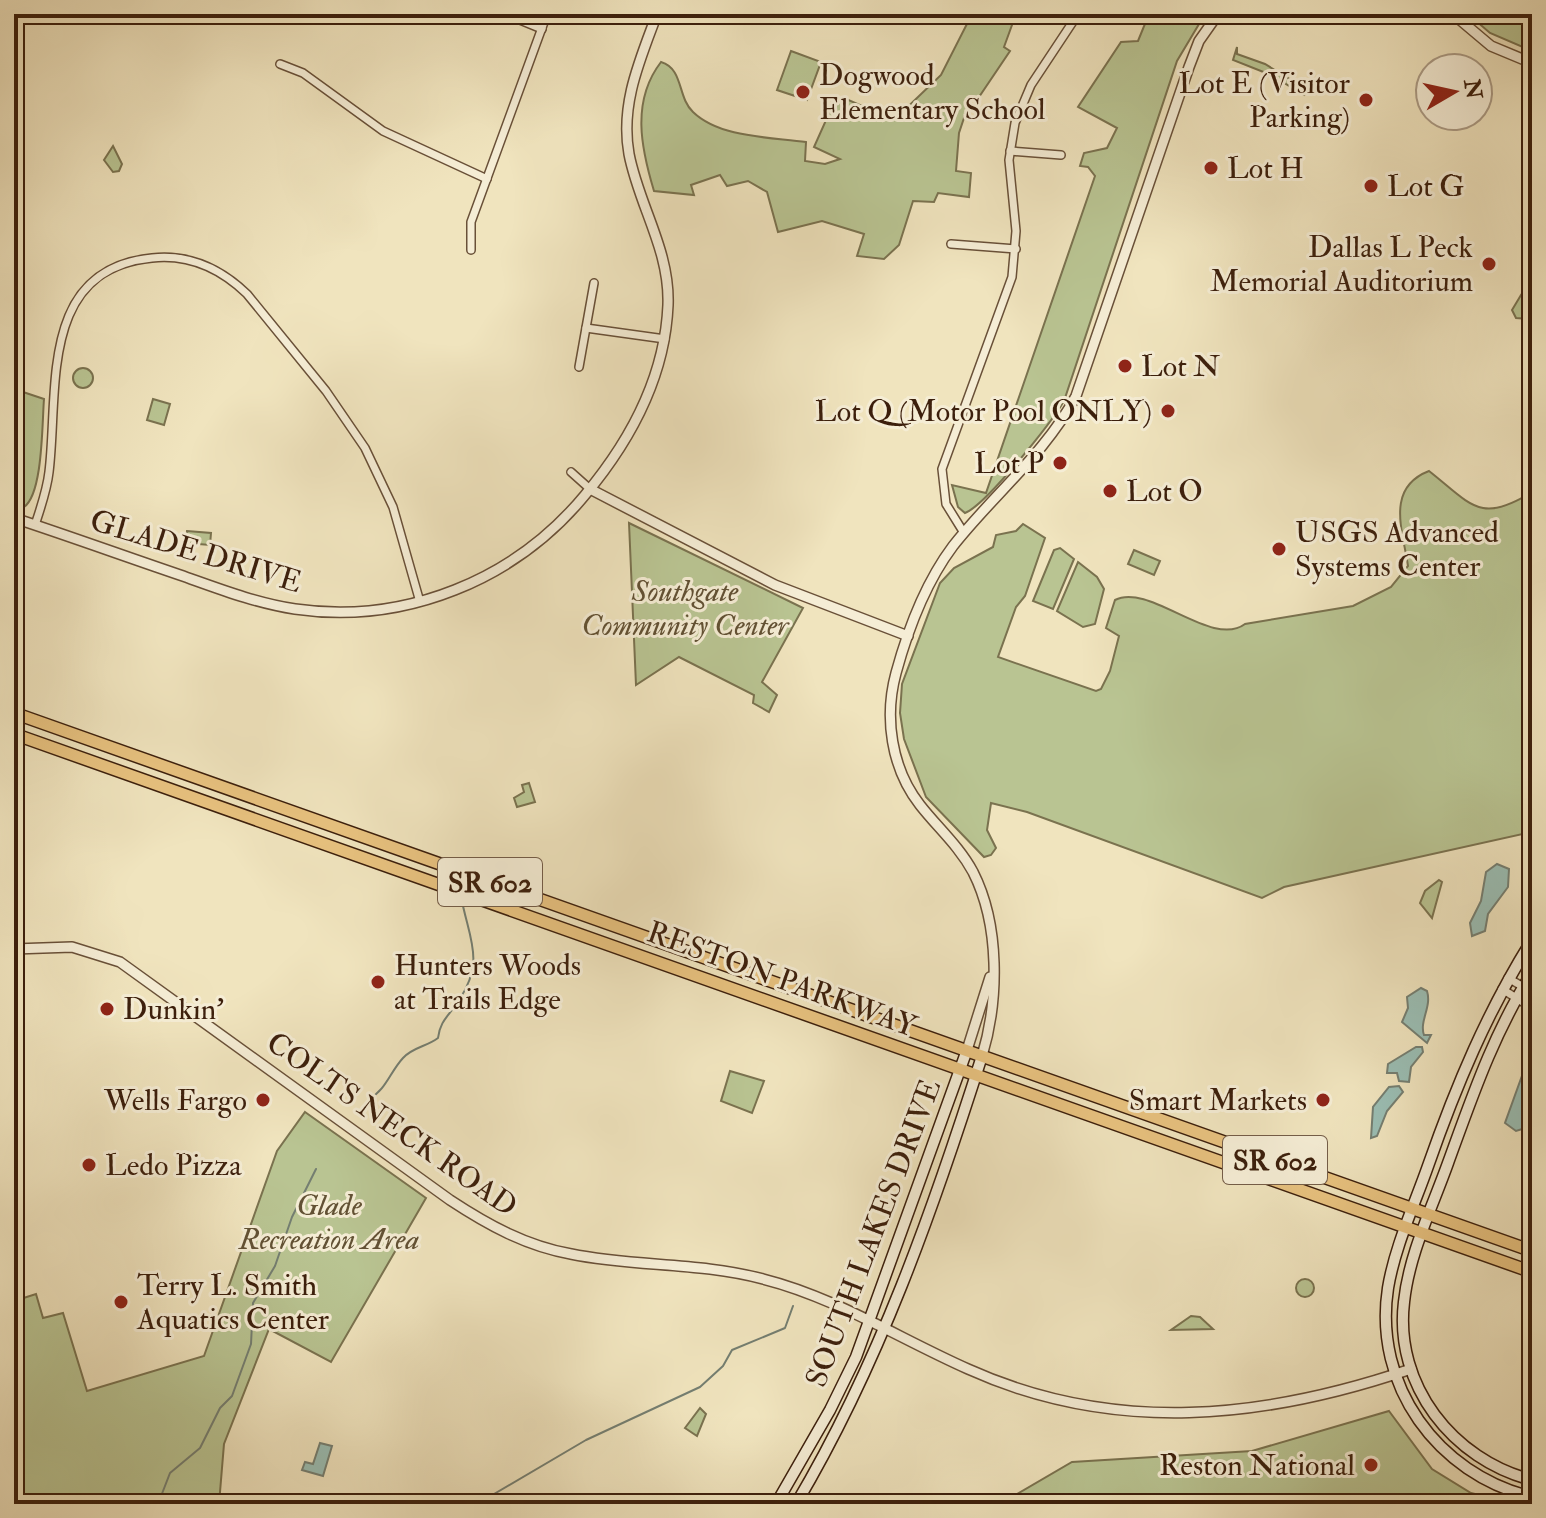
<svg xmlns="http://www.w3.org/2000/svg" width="1546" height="1518" font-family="'IM FELL Double Pica',serif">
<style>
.green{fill:#b9c492;stroke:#7a724f;stroke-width:2}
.water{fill:#9abeb4;stroke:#747e71;stroke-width:2}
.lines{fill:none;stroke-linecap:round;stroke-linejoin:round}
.stream{stroke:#747e71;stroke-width:2}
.minor-casing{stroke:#695038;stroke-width:10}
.tertiary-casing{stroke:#695038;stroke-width:12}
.secondary-casing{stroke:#3c1f0c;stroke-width:13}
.primary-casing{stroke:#3c1f0c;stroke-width:14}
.minor{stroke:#f5edd5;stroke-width:7}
.tertiary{stroke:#f5edd5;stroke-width:9}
.secondary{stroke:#f5edd5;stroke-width:10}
.primary{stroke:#e8c27f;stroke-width:11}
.poi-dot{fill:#8f2418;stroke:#f5edd5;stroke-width:3}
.labels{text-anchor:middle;stroke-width:6;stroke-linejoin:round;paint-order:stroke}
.shield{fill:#f5edd5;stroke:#745d48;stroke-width:2}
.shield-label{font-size:28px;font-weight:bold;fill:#3c1f0c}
.poi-label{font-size:30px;fill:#3c1f0c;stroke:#f5edd5;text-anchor:start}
.street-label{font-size:30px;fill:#3c1f0c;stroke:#f5edd5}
.park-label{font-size:30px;font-style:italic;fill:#625134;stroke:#f5edd5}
</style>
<rect width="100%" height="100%" fill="#f0e4be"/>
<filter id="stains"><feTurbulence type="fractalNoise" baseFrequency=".0025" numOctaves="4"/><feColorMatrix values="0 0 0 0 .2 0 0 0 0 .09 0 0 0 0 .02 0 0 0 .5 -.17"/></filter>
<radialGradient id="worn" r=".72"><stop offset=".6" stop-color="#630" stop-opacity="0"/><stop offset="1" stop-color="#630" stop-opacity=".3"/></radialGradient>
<g class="green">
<path d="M972,14H1016L1004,47L1010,51L979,97H971L959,133L956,171L971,173L969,197L938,193L934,202L913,201L899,245L884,259L857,256L864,234L822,221L778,232L767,192L748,181L727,186L720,175L691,185L694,195L654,191C641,148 631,101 661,62C684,69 677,97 693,112C720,138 770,137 806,142L805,161L825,164L840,159L814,147L835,100L844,98L894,120L941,75Z"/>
<path d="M1149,14H1205L1177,61L1064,401C1051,423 986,505 965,513L958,507L952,485L986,493L1095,176L1088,167L1080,166L1084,153L1107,148L1117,128L1078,107L1121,42L1138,41Z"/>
<path d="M1468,14H1532V51L1490,33Z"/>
<path d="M1237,47V54L1265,64L1306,89L1311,84L1313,87L1304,95L1271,75L1233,60Z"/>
<path d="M791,51L821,62L807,100L777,90Z"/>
<path d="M113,146L122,164L119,171L113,172L104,160Z"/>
<path d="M1521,295L1532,304V325L1529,319L1516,318L1512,310Z"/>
<circle cx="83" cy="378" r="10"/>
<path d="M14,389L44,399C42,423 43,494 24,507L14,504Z"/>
<path d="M153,399L170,404L164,425L147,420Z"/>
<path d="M1429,471C1471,504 1480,525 1532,492V832L1284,887L1262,898L1027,812L991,803L987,830L996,848L991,855L984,857L926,797L904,739L900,713L902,684L940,583L954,568L993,547L996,535L1016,531L1023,524L1045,538L1025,596L1016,607L998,657L1096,691L1101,689L1110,671L1119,636L1106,628L1115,600C1149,582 1212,649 1245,624L1353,606L1391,587L1408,566C1403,531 1385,488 1429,471Z"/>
<path d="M629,523L803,608L762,682L777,695L769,712L753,703L754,695L679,657L636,685Z"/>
<path d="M187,531L211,533L210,545L186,543Z"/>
<path d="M1060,548L1074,559L1053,609L1033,601L1054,550Z"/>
<path d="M1134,550L1160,561L1154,575L1128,564Z"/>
<path d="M1078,562L1097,577L1104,589L1095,624L1083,627L1057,611Z"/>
<path d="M529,783L535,802L517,807L514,798L524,792L522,785Z"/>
<path d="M1439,880L1442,882L1432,918L1420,903L1425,891Z"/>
<path d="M730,1071L764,1081L752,1113L721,1101Z"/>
<path d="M305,1112L426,1198L331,1362L269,1329L224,1444L219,1504H20L14,1477V1403L24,1369L14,1330V1301L36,1294L43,1318L63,1313L87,1391L204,1356L277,1151Z"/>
<circle cx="1305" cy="1288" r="9"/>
<path d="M1191,1316L1200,1317L1213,1329L1171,1330Z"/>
<path d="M700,1408L706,1414L697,1436L685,1428Z"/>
<path d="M1389,1411L1432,1469L1471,1493L1515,1504H1000L1072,1462L1252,1451Z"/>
</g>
<g class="water">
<path d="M1497,864L1509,869L1508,887L1488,914L1485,931L1472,936L1470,923L1481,901L1486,872Z"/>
<path d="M1421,988L1427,991C1432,1007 1419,1021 1424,1035H1431L1427,1043L1402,1022L1408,1008L1407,997Z"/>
<path d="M1416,1047H1422L1423,1052L1411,1067L1409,1082L1399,1081L1397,1073H1387L1388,1064Z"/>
<path d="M1532,1048V1126L1516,1131L1505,1123Z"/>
<path d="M1399,1086L1403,1092L1387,1111L1377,1136L1371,1138L1373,1107L1389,1087Z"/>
<path d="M320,1443L332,1446L323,1476L302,1470L305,1462L313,1464Z"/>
</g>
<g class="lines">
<g class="stream">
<path d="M369,1099C386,1090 390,1072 403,1058C413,1047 426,1047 438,1038C440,1020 450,1015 459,1000C486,960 468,937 461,896"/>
<path d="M158,1504L170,1473L200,1448L220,1408L232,1396L251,1344L253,1303L275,1266L292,1217L316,1169"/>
<path d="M477,1504L586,1440L700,1387L723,1366L732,1350L785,1328L793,1306"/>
</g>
<g class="minor-casing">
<g id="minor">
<path d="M505,14L542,29"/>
<path d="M280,64L303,73L383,131L487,179"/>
<path d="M1010,151L1061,155"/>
<path d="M951,244L1016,249"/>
<path d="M471,250V222L547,14"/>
<path d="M586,328L665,339"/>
<path d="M579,367L594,283"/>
<path d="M571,472L590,489"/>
<path d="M35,525C41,507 47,490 49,472C59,391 38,269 152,258C189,254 221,269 247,294L326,391L365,448L393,507L420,602"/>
<path d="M964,533L946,504L942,469L1012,277L1016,231L1009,160L1015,123L1031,85L1078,14"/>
<path d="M1508,978L1532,992"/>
<path d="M1502,989L1532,1008"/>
</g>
</g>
<g class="tertiary-casing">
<g id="tertiary">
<path d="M1453,14L1491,46L1532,63"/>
<path d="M590,489L775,585L908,636"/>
<path d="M14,518C69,536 124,556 180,575C217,588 255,603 295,609C405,625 515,580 585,495C631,440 665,377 668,305C670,250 639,206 629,154C620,104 640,60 657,14"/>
<path d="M14,949L72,947L120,962L450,1200C488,1225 526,1246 571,1254C634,1267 699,1262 763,1279C835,1297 900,1339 968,1369C1114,1435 1264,1419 1411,1369"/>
<path d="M967,1050L990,977"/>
<path d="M982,1056C999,1000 1000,925 973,872C959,846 938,828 920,805C891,768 884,717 896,673C908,629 926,582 953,546C993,495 1045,454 1076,396L1189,67L1199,41L1218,14"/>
</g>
</g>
<g class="secondary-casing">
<g id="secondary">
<path d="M1532,940C1487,1012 1456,1086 1428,1166C1414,1206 1395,1246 1388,1288C1373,1385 1437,1474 1532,1497"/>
<path d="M1532,973C1494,1032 1472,1097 1448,1163C1432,1208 1409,1254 1404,1302C1394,1385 1453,1460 1532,1480"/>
<path d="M776,1504L830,1410L856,1357L967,1050"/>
<path d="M796,1504C879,1364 933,1210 982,1056"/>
</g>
</g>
<g class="primary-casing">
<g id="primary">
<path d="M14,713L1532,1251"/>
<path d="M14,734L1532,1272"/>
</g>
</g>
<use href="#minor" class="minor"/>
<use href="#tertiary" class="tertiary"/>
<use href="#secondary" class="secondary"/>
<use href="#primary" class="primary"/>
</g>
<g class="poi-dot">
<circle cx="803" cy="92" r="8"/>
<circle cx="1366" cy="100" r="8"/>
<circle cx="1211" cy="168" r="8"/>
<circle cx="1371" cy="186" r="8"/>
<circle cx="1489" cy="264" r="8"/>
<circle cx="1125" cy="366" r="8"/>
<circle cx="1168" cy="411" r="8"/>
<circle cx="1060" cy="463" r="8"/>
<circle cx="1110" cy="491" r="8"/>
<circle cx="1279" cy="549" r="8"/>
<circle cx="378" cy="982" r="8"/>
<circle cx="107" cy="1009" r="8"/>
<circle cx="263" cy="1100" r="8"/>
<circle cx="1323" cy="1100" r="8"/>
<circle cx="89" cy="1165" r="8"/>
<circle cx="121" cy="1302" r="8"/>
<circle cx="1371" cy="1465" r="8"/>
</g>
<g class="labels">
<g class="shield">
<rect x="438" y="858" width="104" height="48" rx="6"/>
<rect x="1223" y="1136" width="104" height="48" rx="6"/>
</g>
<g class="shield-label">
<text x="490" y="892">SR 602</text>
<text x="1275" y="1170">SR 602</text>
</g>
<g class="poi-label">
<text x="819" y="85">Dogwood<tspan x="819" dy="34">Elementary School</tspan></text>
<text x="1350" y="93" text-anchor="end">Lot E (Visitor<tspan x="1350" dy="34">Parking)</tspan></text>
<text x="1227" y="178">Lot H</text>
<text x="1387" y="196">Lot G</text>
<text x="1473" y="257" text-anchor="end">Dallas L Peck<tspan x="1473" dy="34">Memorial Auditorium</tspan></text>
<text x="1141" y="376">Lot N</text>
<text x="1152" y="421" text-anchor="end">Lot Q (Motor Pool ONLY)</text>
<text x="1044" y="473" text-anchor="end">Lot P</text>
<text x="1126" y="501">Lot O</text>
<text x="1295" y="542">USGS Advanced<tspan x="1295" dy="34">Systems Center</tspan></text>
<text x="394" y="975">Hunters Woods<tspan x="394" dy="34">at Trails Edge</tspan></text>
<text x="123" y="1019">Dunkin'</text>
<text x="247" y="1110" text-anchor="end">Wells Fargo</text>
<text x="1307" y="1110" text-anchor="end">Smart Markets</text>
<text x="105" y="1175">Ledo Pizza</text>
<text x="137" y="1295">Terry L. Smith<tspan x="137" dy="34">Aquatics Center</tspan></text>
<text x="1355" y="1475" text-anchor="end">Reston National</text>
</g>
<g class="street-label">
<text transform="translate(196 551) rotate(17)" y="10">GLADE DRIVE</text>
<text transform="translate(782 979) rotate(20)" y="10">RESTON PARKWAY</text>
<text transform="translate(392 1124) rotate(35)" y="10">COLTS NECK ROAD</text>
<text transform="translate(873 1233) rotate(-69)" y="10">SOUTH LAKES DRIVE</text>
</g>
<g class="park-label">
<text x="685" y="601">Southgate<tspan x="685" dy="34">Community Center</tspan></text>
<text x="329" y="1215">Glade<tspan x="329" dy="34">Recreation Area</tspan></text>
</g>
</g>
<rect width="1546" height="1518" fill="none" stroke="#f0e4be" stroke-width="48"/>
<rect x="16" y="16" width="1514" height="1486" fill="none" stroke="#3c1f0c" stroke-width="4"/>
<rect x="24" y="24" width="1498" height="1470" fill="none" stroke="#3c1f0c" stroke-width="2"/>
<g transform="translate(1454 92) rotate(81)"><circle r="38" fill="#f5edd5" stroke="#ab9b85" stroke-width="2"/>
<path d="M0-6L14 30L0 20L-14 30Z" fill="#8f2418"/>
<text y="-12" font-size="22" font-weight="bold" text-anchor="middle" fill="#3c1f0c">N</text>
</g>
<rect width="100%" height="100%" filter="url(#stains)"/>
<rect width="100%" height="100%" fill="url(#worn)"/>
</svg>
